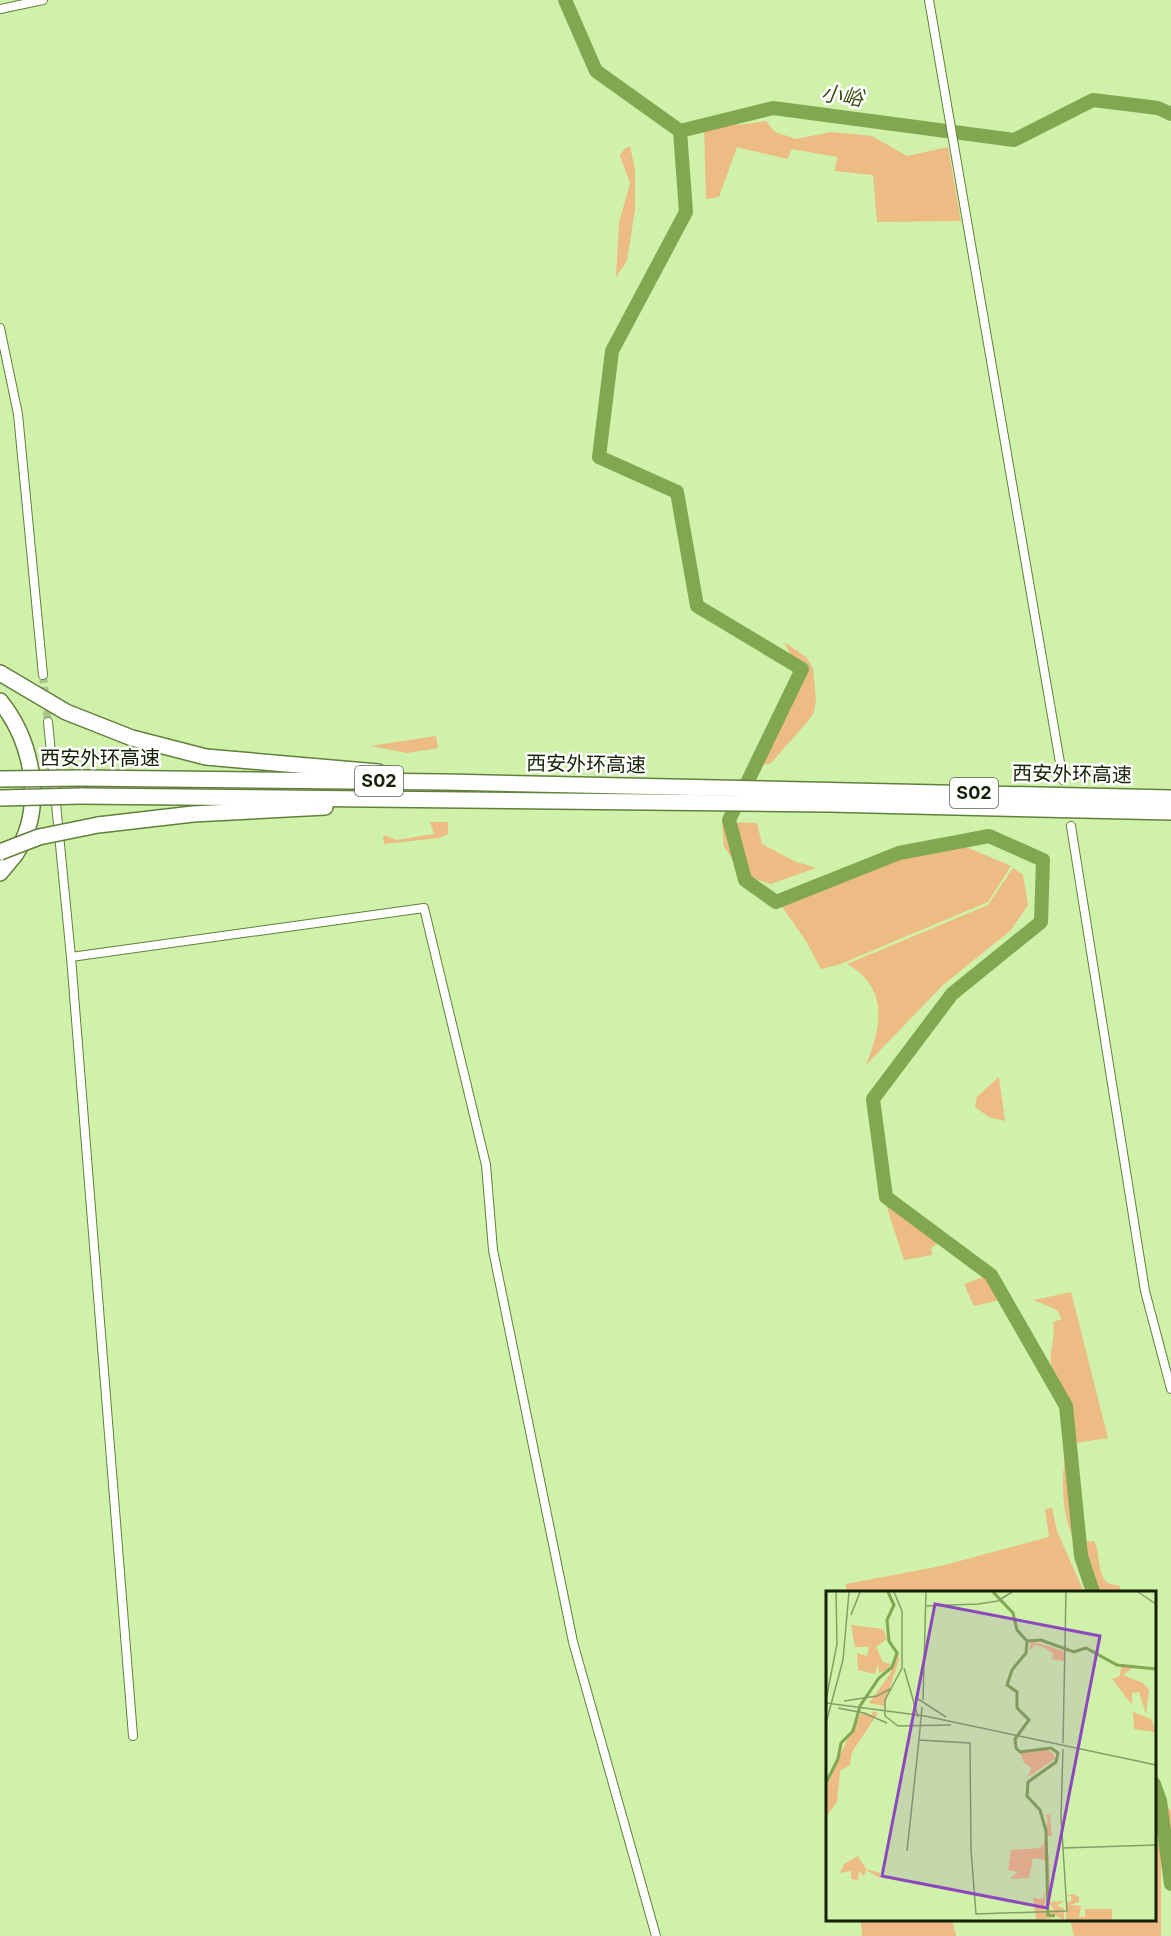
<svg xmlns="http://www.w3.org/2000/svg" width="1171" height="1936" font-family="Inter,'Noto Sans SC',sans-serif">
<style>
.green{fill:#edbb84}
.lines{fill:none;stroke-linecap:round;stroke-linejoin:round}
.river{stroke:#81a750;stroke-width:14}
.street-tunnel{stroke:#aac788;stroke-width:8;stroke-dasharray:8 4;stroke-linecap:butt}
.street-casing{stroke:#62803c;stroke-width:10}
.highway-casing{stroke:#62803c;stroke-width:18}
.street{stroke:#fff;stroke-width:8}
.highway{stroke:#fff;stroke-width:15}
.highway-bridge-casing{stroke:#62803c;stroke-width:18;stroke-linecap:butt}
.highway-bridge{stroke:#fff;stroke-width:15}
.labels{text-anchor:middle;stroke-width:5;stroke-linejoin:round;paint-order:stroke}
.shield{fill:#fff;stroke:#5b6450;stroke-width:1.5}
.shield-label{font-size:18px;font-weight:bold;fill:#152105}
.street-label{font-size:20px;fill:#152105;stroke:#fff}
.water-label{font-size:21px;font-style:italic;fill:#385012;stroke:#fff}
.inset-river{fill:none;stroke:#81a750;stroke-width:3}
.inset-road{fill:none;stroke:#859e67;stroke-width:1.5}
.view{fill:#8c48bc;fill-opacity:0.15;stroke:#8c48bc;stroke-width:3}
.inset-edge{fill:none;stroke:#152105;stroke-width:3}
</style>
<rect width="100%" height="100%" fill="#cff1a9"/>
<g class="green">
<path d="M712,119L739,125L766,121L775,132L796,139L831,132L872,136L907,156L948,147L961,221L877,222L873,175L835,171L837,157L792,149L787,159L737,147L719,197L706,199L704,125Z"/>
<path d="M630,146L635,170V209L627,261L616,277L619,223L630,183L620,156L624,149Z"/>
<path d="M784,642L806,657L813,668L816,699L814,712L809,720L770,764L751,765C773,737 806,702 795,663C793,656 787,649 784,642Z"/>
<path d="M436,736L438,748L407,753L370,746Z"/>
<path d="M430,822H448V834L439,838L384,844L383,835L397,840L434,834Z"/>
<path d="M722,822L757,823L762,844L794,861L816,868L771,884L745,876L724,847Z"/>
<path d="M938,842L966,847L1011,866L988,902L838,965L821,969L806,941L776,898H782L829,885Z"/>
<path d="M1013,868L1023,875L1028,905L1011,930L943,985L866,1065C882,1025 889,988 847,964L988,905Z"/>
<path d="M999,1077L1005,1121L989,1117L975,1107L977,1097Z"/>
<path d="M886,1199L941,1241L931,1248L932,1255L904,1260L888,1211Z"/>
<path d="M989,1275L1009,1298L974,1306L964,1284Z"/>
<path d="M1071,1292L1108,1438L1076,1443C1076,1448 1078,1453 1078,1458C1078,1475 1061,1548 1094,1541C1102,1556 1095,1568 1107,1583L1120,1586L1119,1592H1095C1081,1559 1063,1525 1063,1488C1062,1463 1070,1439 1068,1414C1067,1398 1054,1384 1051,1367C1049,1351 1056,1337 1053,1322L1062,1319L1057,1310L1034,1300Z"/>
<path d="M1052,1508L1057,1531L1084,1592H846V1584L941,1566L1049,1537L1045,1509Z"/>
<path d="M1154,1773L1162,1800L1171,1811V1857L1161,1818L1155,1804Z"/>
<path d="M1155,1836L1161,1851V1936H1074L1070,1920H1154Z"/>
<path d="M874,1920H952L956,1936H862L861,1922Z"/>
</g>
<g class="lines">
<g class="river">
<path d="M565,0L596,71L680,131L773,108L1014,140L1093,100L1158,108L1171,114"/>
<path d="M680,131L686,212L612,351L599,457L677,492L697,606L802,669L729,820L745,880L776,902L899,853L989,836L1043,860L1041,922L952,994L873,1099L886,1197L991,1275L1066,1406L1081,1556L1093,1592"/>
<path d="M1154,1784L1160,1801L1171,1884"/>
</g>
<path class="street-tunnel" d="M43,675L48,722"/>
<g class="street-casing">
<g id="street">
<path d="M929,0L1063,780"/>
<path d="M0,9L43,0"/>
<path d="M0,328L18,414L43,675"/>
<path d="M48,722L71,957L424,908L486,1165L493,1250L573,1642L656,1936"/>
<path d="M1071,826L1145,1291L1171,1389"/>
<path d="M71,957L133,1736"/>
</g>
</g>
<g class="highway-casing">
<g id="highway">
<path d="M0,673L66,712L132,738L206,757L378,772"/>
<path d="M0,701C33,742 46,808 15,855C10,861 5,867 0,873"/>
<path d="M81,778L445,782L1171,798"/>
<path d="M81,796L829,804L1171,812"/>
<path d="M98,825L193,814L325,807"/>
</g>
</g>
<use href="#street" class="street"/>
<use href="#highway" class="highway"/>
<g class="highway-bridge-casing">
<g id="highway-bridge">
<path d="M0,779L81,778"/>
<path d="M0,798L81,796"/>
<path d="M0,852L39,837L98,825"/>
</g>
</g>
<use href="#highway-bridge" class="highway-bridge"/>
</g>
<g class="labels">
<g class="shield">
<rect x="355" y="766" width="48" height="30" rx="4.5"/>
<rect x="950" y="778" width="48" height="30" rx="4.5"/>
</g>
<g class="shield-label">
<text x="379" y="787">S02</text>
<text x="974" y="799">S02</text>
</g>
<g class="street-label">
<text x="100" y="765">西安外环高速</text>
<text transform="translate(586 764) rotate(1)" y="7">西安外环高速</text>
<text transform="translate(1072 774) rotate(1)" y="7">西安外环高速</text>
</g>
<g class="water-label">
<text transform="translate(842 96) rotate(8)" y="7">小峪</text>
</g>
</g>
<g transform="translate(826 1591)">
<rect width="330" height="330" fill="#cff1a9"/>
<path d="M25,34L57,38L61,48L50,56L57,71L65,73L60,79L53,82L52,72L49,83L32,79L31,62L41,65L43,56H29ZM205,50L238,60V70L226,68L227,62L217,56L209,54L203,60ZM72,61L73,69L58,115L43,112L64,83ZM295,76H308L297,84L317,92L323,99L320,123L313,101L306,102V114L286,88L294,85ZM47,120L52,122L26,161L24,174L14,180L11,211L0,226V198L10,174L29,131L36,122L45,125ZM307,121L325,128L330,141L308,138ZM218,157L228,163L229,168L202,186L205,176L198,172L194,160ZM219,224H224L225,236L226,245H221L219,257L223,266L224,311L238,310L231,315L238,317V329L221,320L228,319L224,313L220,319L223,306L217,256L222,227ZM216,253L219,269L207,267L203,287L183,288L192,281L182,279L185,259L214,257ZM32,265L40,278L54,282V287L40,279L38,286L33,280L32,289L25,288V280L14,282L18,273ZM220,297L218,319L226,327L210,329L207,307L217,308ZM247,303L253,306V311L244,314L255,315L253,326H259V318H286V329H240V311L245,310V305H240Z" fill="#edbb84"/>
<path class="inset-river" d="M167,1L187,22L191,39L201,50L215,49L248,61L260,57L291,74L330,78M201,50L200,62L186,79L181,94L191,101V117L203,129L189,148L190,157L194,161L225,157L232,162L230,171L202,191L201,205L214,219L220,240L222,324L229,325M0,192L12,168L15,152L27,140L34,115L53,87L66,76L71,62L63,50L61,29L68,14L62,1"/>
<path class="inset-road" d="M68,1L76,20V77L59,109V125L72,135L125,134M312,1L330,13M100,15L152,13L172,10L186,1M25,24L34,1M78,77L92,126M89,106L120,126M0,109L11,53L10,1M97,109L100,1M18,110L51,105L64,98M0,112L99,125L330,174M96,116L93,149L144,152L145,259L150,323L241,320L235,226L237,158M12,117L38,122L61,132M0,132L17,69L23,1M237,152L240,1M237,257L330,254M81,260L93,149"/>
<path class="view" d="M109,13L274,45L221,317L56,285Z"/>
<rect width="330" height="330" class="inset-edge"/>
</g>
</svg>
